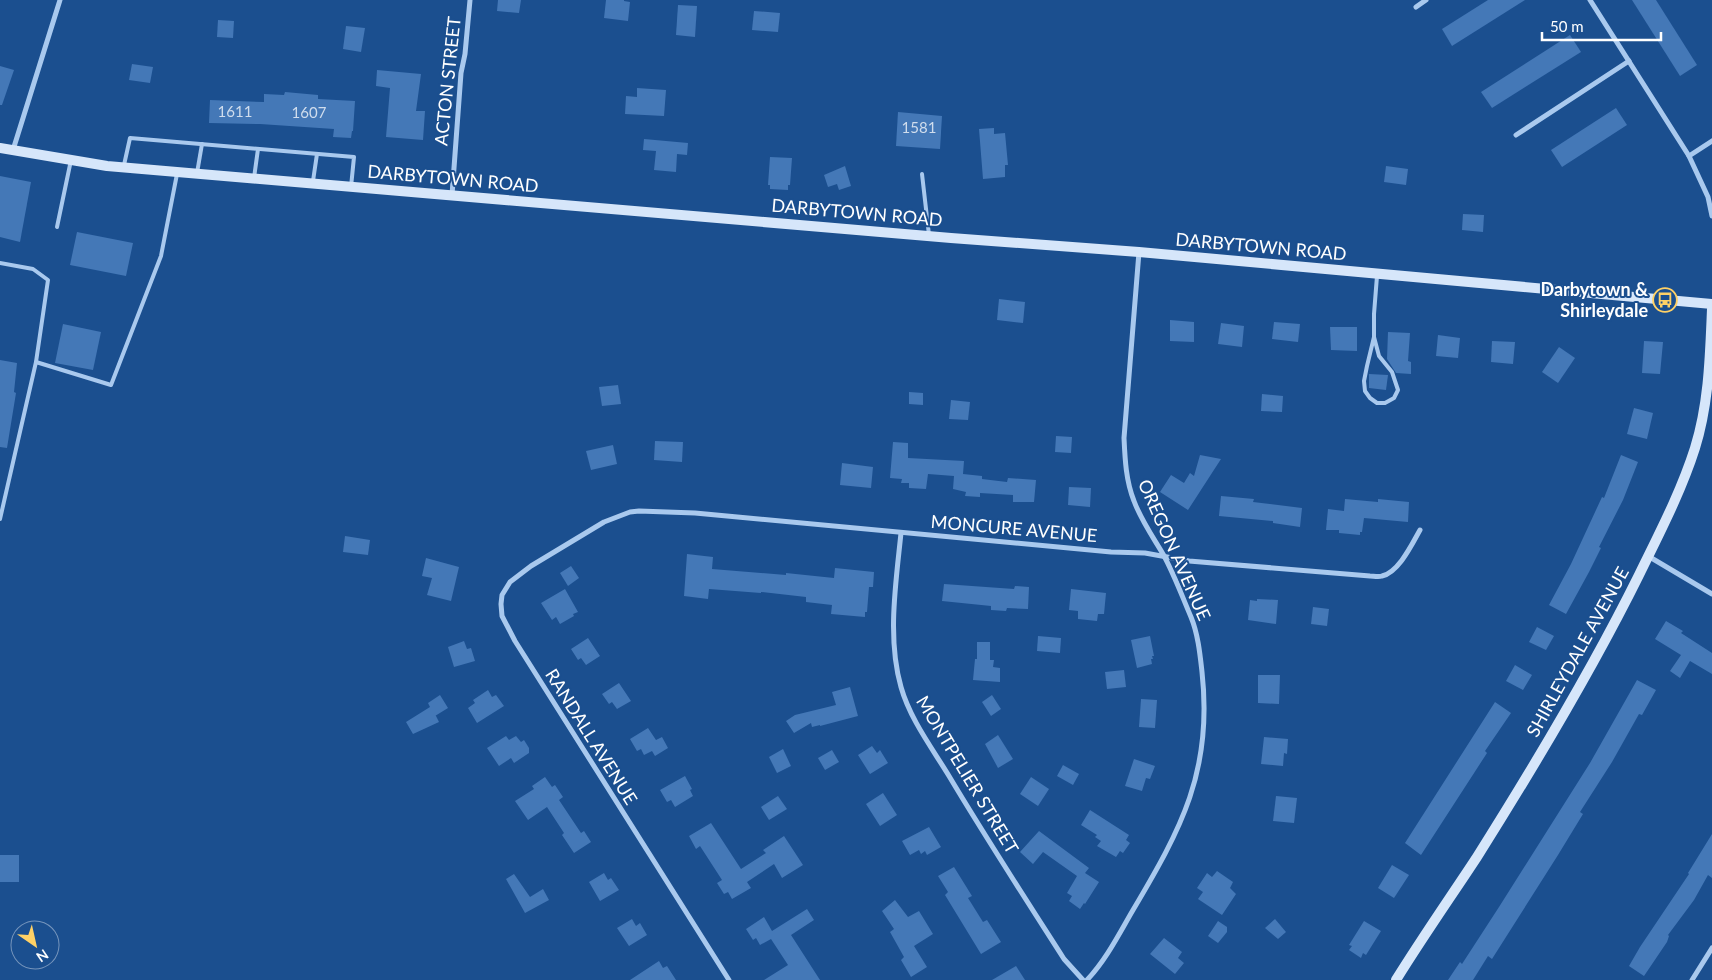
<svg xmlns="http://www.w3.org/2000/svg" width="1712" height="980" font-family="Lato,sans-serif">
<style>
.building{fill:#4478b7}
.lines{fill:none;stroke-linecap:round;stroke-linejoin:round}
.lane{stroke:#a9c9ee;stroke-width:4}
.street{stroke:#a9c9ee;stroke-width:5}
.secondary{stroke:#d6e6fa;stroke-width:10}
.labels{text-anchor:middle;stroke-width:4;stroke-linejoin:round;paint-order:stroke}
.number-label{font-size:15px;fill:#d0dded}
.street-label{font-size:18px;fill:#fff;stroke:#1b4f8f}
.poi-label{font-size:18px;font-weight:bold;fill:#fff;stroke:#1b4f8f;text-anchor:end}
</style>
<rect width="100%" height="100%" fill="#1b4f8f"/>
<g class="building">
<path d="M498,0H521L519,13L497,11Z"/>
<path d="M606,0H624V1L630,2L628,21L604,18Z"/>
<path d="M1488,0H1525L1452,46L1442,29Z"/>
<path d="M1632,0H1656L1697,65L1680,76Z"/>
<path d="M678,5L697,6L695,37L676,35Z"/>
<path d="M754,11L780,13L778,32L752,30Z"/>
<path d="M218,20L234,21L233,38L217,37Z"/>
<path d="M346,26L365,28L361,52L343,49Z"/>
<path d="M1570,35L1581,52L1492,108L1481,92Z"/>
<path d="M132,64L153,67L150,83L129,80Z"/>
<path d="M0,66L14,70L2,105H0Z"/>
<path d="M377,70L421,74L416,111H425L423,140L386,137L390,88L376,86Z"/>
<path d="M637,88L666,90L664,116L625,114L626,96L637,97Z"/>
<path d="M285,92L318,95V99L355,101L353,131H352L351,138L333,137L334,129L260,124L209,123L210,100L264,102V94L284,95Z"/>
<path d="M1616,108L1627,125L1562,167L1551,150Z"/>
<path d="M898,112L942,116L940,149L896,146Z"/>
<path d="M994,128V134L1005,133L1008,165H1005V177L983,179L979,129Z"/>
<path d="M644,139L688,143L687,155L677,154L676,172L654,170L656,151L643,150Z"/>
<path d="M770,157L792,158L790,185H788V190L770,189V185H768Z"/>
<path d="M845,166L851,186L839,190L837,184L828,187L824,175Z"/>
<path d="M1386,166L1408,169L1406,185L1384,182Z"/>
<path d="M0,176L31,182L20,242L0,237Z"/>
<path d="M1463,214L1484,215L1483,232L1462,230Z"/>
<path d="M77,232L133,243L126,276L70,265Z"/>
<path d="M999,299L1025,302L1023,323L997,320Z"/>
<path d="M1170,320L1194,322V342L1170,341Z"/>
<path d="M1274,322L1300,324L1298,342L1272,339Z"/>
<path d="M1221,323L1244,326L1242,347L1218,344Z"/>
<path d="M63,324L101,332L93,370L55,363Z"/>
<path d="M1330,327H1357V351L1331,350Z"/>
<path d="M1388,332L1410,333L1408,361L1411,362V374L1396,373L1387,359Z"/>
<path d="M1438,335L1460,338L1458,358L1436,356Z"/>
<path d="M1492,341L1515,342L1513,364L1491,362Z"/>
<path d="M1644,341L1663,342L1660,374L1642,373Z"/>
<path d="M1559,347L1575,358L1558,383L1542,372Z"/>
<path d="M0,360L17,363L14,392L16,393L7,448L0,447Z"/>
<path d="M1369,374L1388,375L1386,390L1369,388Z"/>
<path d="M618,385L621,404L602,406L599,387Z"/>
<path d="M909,392L923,393V405L909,404Z"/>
<path d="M1262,394L1283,396L1282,412L1261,411Z"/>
<path d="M951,400L970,402L968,420L949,419Z"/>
<path d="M1634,408L1653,413L1647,439L1627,434Z"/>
<path d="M1056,436L1072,437L1071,453L1055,452Z"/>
<path d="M655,441L683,442L682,462L654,460Z"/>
<path d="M893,442L908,443V458L964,461L963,474L982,476V479L1007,482L1008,478L1036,480L1034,502H1013V495L980,493V497L965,496L966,492L953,489L954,476L928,474L926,489L909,488V483H901L902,479L890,478Z"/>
<path d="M613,445L617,464L591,470L586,451Z"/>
<path d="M1200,455L1221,459L1188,510L1160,492L1171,475L1184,483L1190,473L1194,476Z"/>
<path d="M1621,455L1638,462L1623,500L1599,547L1601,548L1589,572L1566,614L1549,605L1571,564L1602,497L1604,498Z"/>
<path d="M842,463L873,467L871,488L840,485Z"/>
<path d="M1069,487L1091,488L1090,507L1068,505Z"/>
<path d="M1221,496L1254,499L1253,502L1302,508L1300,527L1273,523V521L1219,516Z"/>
<path d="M1345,499L1378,502V499L1409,502L1408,522L1364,518L1362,532H1360V535L1339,533V530H1326L1328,509L1344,511Z"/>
<path d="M345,536L370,540L368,555L343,552Z"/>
<path d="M687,554L713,557L712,569L786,575V573L834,578L835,568L874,572L873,587H869L867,612H865V617L831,614L832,605L806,602V597L761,592V593L709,589L708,599L684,596Z"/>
<path d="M426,558L459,567L451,601L427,595L432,578L422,576Z"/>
<path d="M571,566L579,578L568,586L560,573Z"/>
<path d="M944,584L1014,589L1015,586L1029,587L1028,609L1007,608L1006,611L991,610V606L942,601Z"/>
<path d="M565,589L578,612L573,614L574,616L560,624L556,617L552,620L541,603Z"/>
<path d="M1071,589L1106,593L1104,614H1098L1097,621L1078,619V611L1069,610Z"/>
<path d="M1257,599L1278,600L1276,624L1248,620L1250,600L1257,601Z"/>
<path d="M1313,607L1329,609L1327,626L1311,624Z"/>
<path d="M1666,621L1683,631L1681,633L1712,653V674L1690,661L1680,678L1670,671L1681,655L1655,639Z"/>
<path d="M1537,627L1554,636L1546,650L1529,642Z"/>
<path d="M1038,636L1061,638L1060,653L1037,651Z"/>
<path d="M1150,636L1154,656H1152L1153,659H1151L1152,664L1137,668L1131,640Z"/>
<path d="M588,638L600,656L586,665L581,658L578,660L571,649Z"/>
<path d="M464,641L467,649L471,648L475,661L454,667L448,647Z"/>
<path d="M977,642H990V660H994L993,667L1000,668V682L973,680L975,659H977Z"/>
<path d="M1515,665L1532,675L1523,690L1506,681Z"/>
<path d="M1124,670L1126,687L1107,689L1105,672Z"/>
<path d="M1258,675H1280L1279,704L1258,703Z"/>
<path d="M1637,680L1656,690L1642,715L1639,714L1612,762L1580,812L1583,814L1558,855L1492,959L1488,956L1473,980H1448L1460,962L1462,964L1499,907L1590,763Z"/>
<path d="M619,683L631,701L617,709L612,702L609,704L602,694Z"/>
<path d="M850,687L858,716L820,726V725L812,727L811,723L794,733L786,721L795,715L836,705L832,692Z"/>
<path d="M488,690L492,697L496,695L504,706L477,723L468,708L475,703L473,700Z"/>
<path d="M440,695L448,708L435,716V714L439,722L413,734L406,722L430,707L428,703Z"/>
<path d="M992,695L1001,709L991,716L982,702Z"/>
<path d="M1141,699L1157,700L1155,728L1139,727Z"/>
<path d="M1495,702L1511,713L1485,751L1487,753L1421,855L1405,843Z"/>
<path d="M648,728L656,740L662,737L668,748L655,756L652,751L644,755L641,749L637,751L630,739Z"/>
<path d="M998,735L1013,759L998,768L985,744Z"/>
<path d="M506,736L509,740L516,736L521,742L524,740L529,748V753L514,763L511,758L499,766L487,748Z"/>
<path d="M1264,737L1288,739L1287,754L1284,753L1283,766L1261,764Z"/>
<path d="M872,746L877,753L880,750L888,763L870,774L858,755Z"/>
<path d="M783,749L791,766L777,773L769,757Z"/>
<path d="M832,750L839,762L825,770L818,758Z"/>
<path d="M1134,759L1155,766L1150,779L1146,778L1142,791L1125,786Z"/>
<path d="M1063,765L1079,774L1073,785L1057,776Z"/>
<path d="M685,776L692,789L690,790L693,796L675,807L671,800L667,802L660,790Z"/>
<path d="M545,777L552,787L555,785L563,797L559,800L581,833L584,831L591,842L574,853L562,835L564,833L547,807L528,820L515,801L534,789L532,786Z"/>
<path d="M1031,777L1049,789L1038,806L1020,794Z"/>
<path d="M883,793L897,815L880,826L866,804Z"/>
<path d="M778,796L787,809L769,820L761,807Z"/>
<path d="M1276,796L1297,798L1294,823L1273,821Z"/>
<path d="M1090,810L1129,835L1126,840L1130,843L1123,853L1120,851L1116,857L1097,846L1101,841L1095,837L1097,835L1081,825Z"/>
<path d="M711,823L741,869L766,853L763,850L784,836L803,865L782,878L774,864L747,882L751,888L732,899L728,892L724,894L717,883L722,880L700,846L696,849L689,836Z"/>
<path d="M929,827L941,847L927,855L925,851L921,854L919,850L910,855L902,841Z"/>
<path d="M1039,831L1089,868L1085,873L1099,882L1085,904L1084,903L1080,909L1069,901L1072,896L1067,893L1077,876L1043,852L1033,864L1020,852Z"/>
<path d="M1712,834V878L1708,875L1694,900L1668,935L1669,936L1667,942L1644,976L1629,966L1640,947L1689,874L1688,873Z"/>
<rect x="0" y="855" width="19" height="27"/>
<path d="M1392,865L1409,875L1394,898L1378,888Z"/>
<path d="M954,867L972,896L968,898L983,922L987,920L1001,942L981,954L945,895L948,892L938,876Z"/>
<path d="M1217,871L1233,882L1230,888L1236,894L1222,915L1198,899L1203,892L1197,888L1207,873L1212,877Z"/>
<path d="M604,873L608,880L611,878L619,890L600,901L589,882Z"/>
<path d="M514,874L530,897L543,889L549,900L525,913L506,879Z"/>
<path d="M895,900L908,917L919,911L933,934L914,946L927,967L911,977L901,960L904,957L890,932L894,929L882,911Z"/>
<path d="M807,909L814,920L791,935L820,980H764L788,965L771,939L760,945L756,938L753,940L746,929L764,917L772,931Z"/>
<path d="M632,919L636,926L640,923L647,935L629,946L617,928Z"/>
<path d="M1275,919L1286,932L1278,939L1265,928Z"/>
<path d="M1218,921L1227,927V932L1218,943L1208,936Z"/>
<path d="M1364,921L1381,931L1366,955L1363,953L1361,958L1349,950L1352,946L1349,945Z"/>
<path d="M1164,938L1182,952L1178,958L1184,963L1175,974L1150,954Z"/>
<path d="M659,961L663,968L667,966L676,980H630Z"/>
<path d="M1016,966L1025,980H992Z"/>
</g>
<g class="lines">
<g class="lane">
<path d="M124,165L130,138L354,157L351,187"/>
<path d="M197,173L202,144"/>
<path d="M922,174L929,235"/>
<path d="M254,178L258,149"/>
<path d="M313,181L317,154"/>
<path d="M57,227L71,160"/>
<path d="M0,263L33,269L48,280L36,362"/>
<path d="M1374,337L1379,356L1392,372L1398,390L1394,398L1385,403H1377L1370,398L1365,391L1364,381L1367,366L1374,337V314L1377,276"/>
<path d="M0,519L36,362L111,385L161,256L177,174"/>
</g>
<g class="street">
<path d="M1590,0L1689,156L1708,197L1712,216"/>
<path d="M1416,7L1426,0"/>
<path d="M1516,135L1629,61"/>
<path d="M13,150L60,0"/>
<path d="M1689,156L1712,141"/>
<path d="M452,195L461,73L465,54L470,0"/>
<path d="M901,533C896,582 887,638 901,687C910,719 932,748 949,776C986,838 1025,898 1064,959L1083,980"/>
<path d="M1648,556L1712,594"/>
<path d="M729,980L515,641L502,616L501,604L502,595L510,582L531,566L604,522L630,512L639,511L695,513L1111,552L1145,553L1189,561L1370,576C1373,576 1379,577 1382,576C1399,572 1412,544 1420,530"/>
<path d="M1087,980C1106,960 1119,934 1133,910C1181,829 1213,771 1202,672C1200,654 1198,634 1191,617C1182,596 1174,574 1163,554C1153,537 1141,520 1134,501C1126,481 1125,460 1124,438L1139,252"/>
<path d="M1692,980L1712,948"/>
</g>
<g class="secondary">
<path d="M0,148L107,166L951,238L1139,252L1712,304"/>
<path d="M1396,980C1422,938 1450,898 1477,857C1535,765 1591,672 1639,575C1659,534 1681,492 1695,448C1709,403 1710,356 1712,309"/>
</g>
</g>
<defs>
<g id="bus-ring" transform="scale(1.25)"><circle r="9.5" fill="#1b4f8f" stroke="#ffd166" stroke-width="1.5"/><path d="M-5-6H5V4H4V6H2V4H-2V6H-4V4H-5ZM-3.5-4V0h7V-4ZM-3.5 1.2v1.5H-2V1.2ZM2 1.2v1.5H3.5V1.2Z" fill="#ffd166"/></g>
</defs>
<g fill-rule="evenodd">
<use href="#bus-ring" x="1665" y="300"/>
</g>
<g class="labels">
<g class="number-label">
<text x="235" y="117">1611</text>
<text x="309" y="118">1607</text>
<text x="919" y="133">1581</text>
</g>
<g class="street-label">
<text transform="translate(448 81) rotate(-84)" y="6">ACTON STREET</text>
<text transform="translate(453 179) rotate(5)" y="6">DARBYTOWN ROAD</text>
<text transform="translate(857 213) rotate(5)" y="6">DARBYTOWN ROAD</text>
<text transform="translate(1261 247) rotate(5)" y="6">DARBYTOWN ROAD</text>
<text transform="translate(1014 529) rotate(5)" y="6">MONCURE AVENUE</text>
<text transform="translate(1174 550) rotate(66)" y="6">OREGON AVENUE</text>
<text transform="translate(1578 652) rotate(-61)" y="6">SHIRLEYDALE AVENUE</text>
<text transform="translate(591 737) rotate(58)" y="6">RANDALL AVENUE</text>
<text transform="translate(967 775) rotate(59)" y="6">MONTPELIER STREET</text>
</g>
<g class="poi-label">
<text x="1648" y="296">Darbytown &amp;<tspan x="1648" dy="21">Shirleydale</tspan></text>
</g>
</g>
<g transform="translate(35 945) rotate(146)"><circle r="24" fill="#1b4f8f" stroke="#7695bc"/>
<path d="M0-4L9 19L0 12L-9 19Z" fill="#ffd166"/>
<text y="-8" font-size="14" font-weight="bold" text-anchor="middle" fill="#ffffff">N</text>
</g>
<path d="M1542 32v8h119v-8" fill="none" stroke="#ffffff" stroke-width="2.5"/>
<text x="1550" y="32" font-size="15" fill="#ffffff" stroke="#1b4f8f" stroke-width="4" paint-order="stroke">50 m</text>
</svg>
